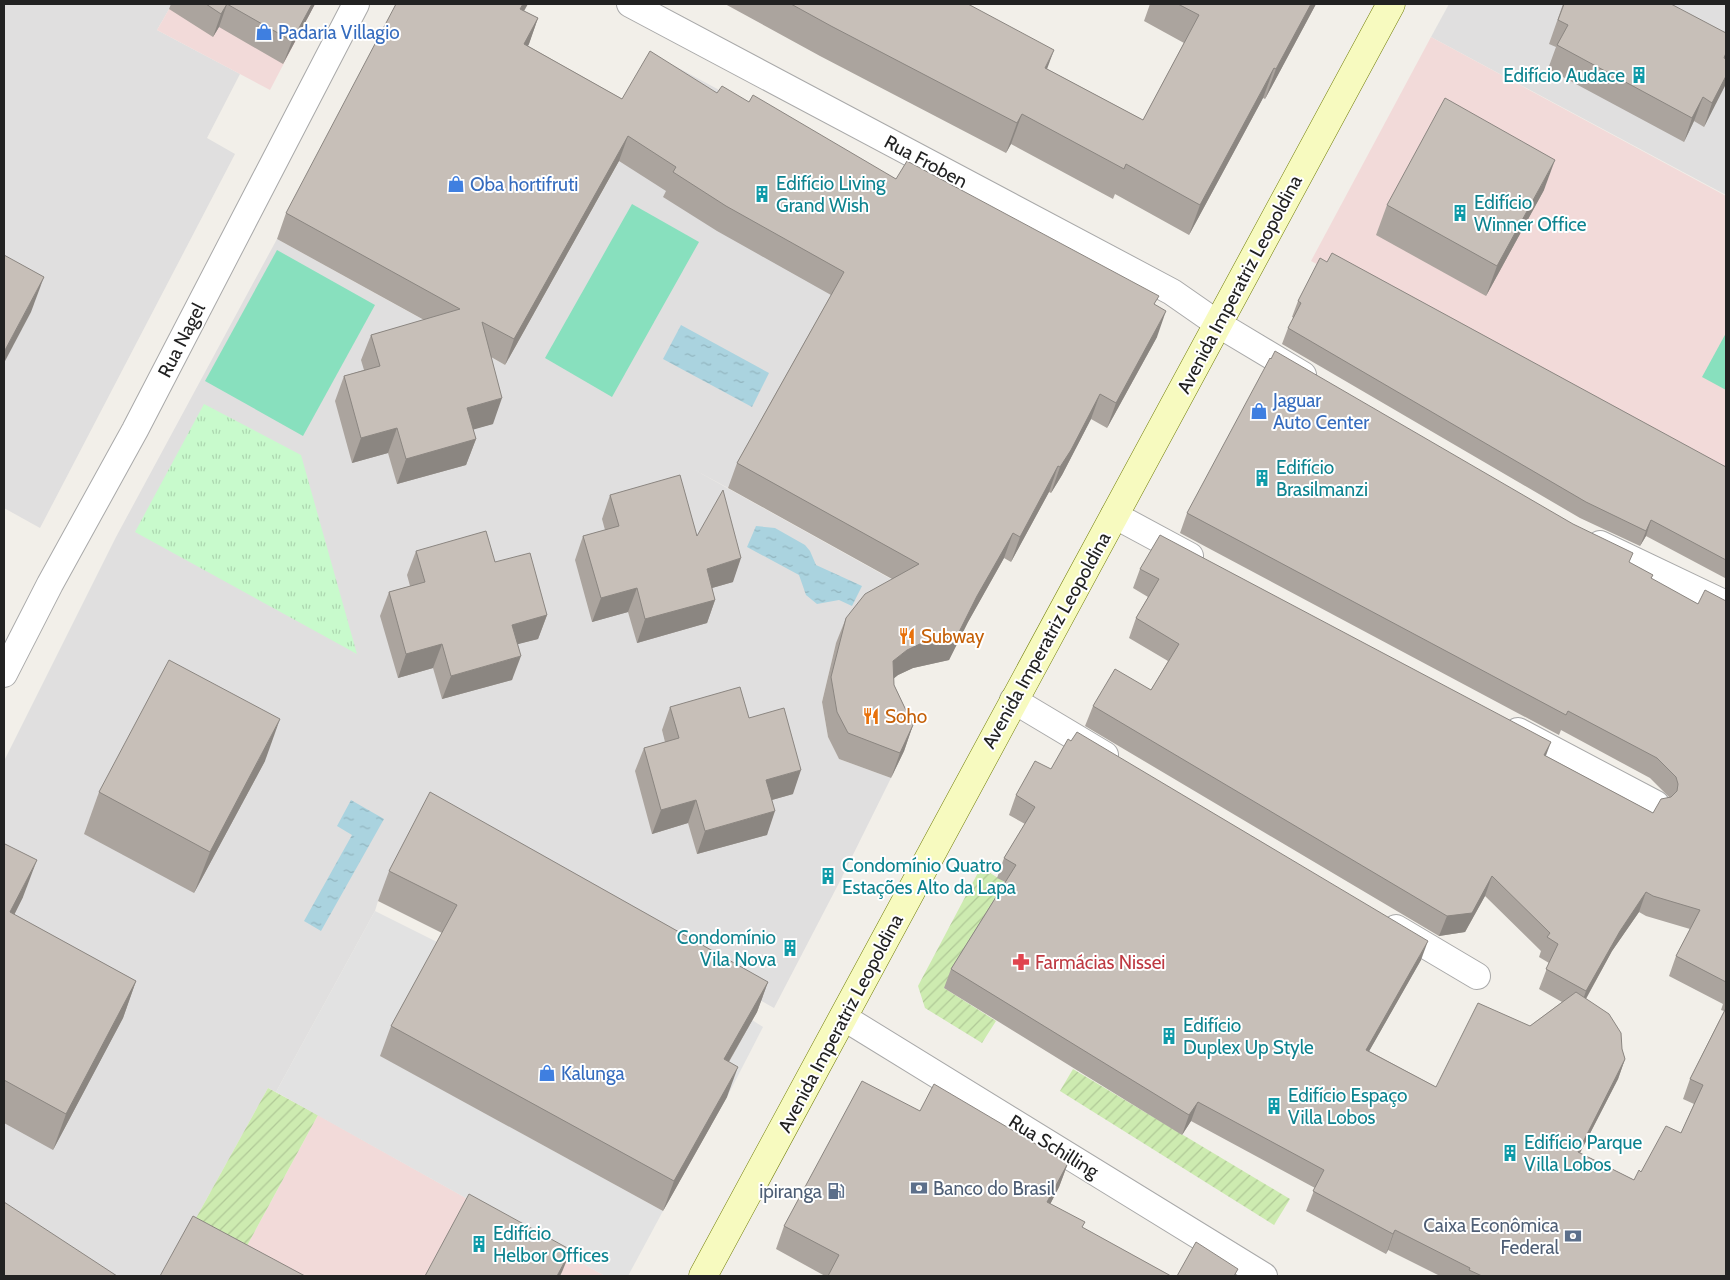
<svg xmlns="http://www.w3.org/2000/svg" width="1730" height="1280" font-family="Cabin,sans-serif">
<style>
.residential{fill:#e0dfdf}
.commercial{fill:#f2dad9}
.park{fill:url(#park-tufts)}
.garden{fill:url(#garden-furrows)}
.pitch{fill:#88e0be}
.parking{fill:#e2e2e2}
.water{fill:url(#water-ripples)}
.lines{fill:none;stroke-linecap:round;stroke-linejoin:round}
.minor-casing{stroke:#a9a9a9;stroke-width:28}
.secondary-casing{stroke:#707d05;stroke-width:29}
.minor{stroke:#fff;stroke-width:26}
.secondary{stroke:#f7fabf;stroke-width:28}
.wall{fill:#aba49e;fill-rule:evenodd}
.shaded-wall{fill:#8b8681}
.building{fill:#c7bfb8;stroke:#8b8681}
.labels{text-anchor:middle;stroke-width:4;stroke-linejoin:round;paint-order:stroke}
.shop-label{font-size:19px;fill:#366cbe;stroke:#fff;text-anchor:start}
.culture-label{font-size:19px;fill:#0d838f;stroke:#fff;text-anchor:start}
.street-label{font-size:19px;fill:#222;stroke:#fff}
.food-label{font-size:19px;fill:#c56008;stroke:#fff;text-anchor:start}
.health-label{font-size:19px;fill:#be3a42;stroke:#fff;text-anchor:start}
.service-label{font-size:19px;fill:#4e5e75;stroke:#fff;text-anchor:end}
</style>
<defs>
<pattern id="park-tufts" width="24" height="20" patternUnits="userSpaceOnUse" patternTransform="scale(1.25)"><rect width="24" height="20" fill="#c8facc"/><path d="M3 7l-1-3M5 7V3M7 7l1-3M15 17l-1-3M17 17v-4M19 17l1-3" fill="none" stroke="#acd6af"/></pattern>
<pattern id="garden-furrows" width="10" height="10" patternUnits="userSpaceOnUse" patternTransform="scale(1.25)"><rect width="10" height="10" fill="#cdebb0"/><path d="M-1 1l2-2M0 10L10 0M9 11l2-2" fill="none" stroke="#b0c997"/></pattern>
<pattern id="water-ripples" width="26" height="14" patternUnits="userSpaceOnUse" patternTransform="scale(1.25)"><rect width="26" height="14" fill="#aad3df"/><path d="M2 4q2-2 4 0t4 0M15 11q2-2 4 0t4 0" fill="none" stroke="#92b5bf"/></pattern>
</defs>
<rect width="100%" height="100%" fill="#f2efe9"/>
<g class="residential">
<path d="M4,4H172L157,30L240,74L207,138L235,154L40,528L4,508Z"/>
<path d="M1449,4H1726V195L1431,37Z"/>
<path d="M673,65L897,186L728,488L693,469L916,593L836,643L822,702L828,737L839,759L891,778L840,881L774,1008L424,814L378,901L375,911L276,1092L268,1088L164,1276H75L4,1230V761L116,537L277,239L505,365Z"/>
</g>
<g class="commercial">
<path d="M172,4H315L270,90L157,30Z"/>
<path d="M1431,37L1726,196V485L1311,261Z"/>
<path d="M318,1115L605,1276H255L236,1266Z"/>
</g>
<path class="park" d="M204,404L301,455L357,654L135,532Z"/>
<g class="garden">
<path d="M981,867L1009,885L944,988L996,1021L982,1043L925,1008L918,986Z"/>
<path d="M1073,1069L1290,1199L1274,1225L1060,1091Z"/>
<path d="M268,1088L318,1115L236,1266L185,1238Z"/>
</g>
<g class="pitch">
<path d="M632,204L699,242L612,397L545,358Z"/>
<path d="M277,250L375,305L303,436L205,381Z"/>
<path d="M1726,333V390L1702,377Z"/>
</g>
<g class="parking">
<path d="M375,911L441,944L381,1056L663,1211L628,1276H605L276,1092Z"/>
<path d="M752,1020L763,1027L727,1097L714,1089Z"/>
</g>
<g class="water">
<path d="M681,325L769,373L752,407L663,359Z"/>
<path d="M756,526L775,528L805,545L810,551L816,565L862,586L852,606L839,600L817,604L806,595L799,575L747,547Z"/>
<path d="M351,800L384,819L321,931L304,921L352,835L337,826Z"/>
</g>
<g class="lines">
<g class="minor-casing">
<g id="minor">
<path d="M630,4L1172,292L1218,324L1303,375"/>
<path d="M1114,515L1190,556"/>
<path d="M1600,544L1726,604"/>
<path d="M4,674L50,584L135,430L356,4"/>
<path d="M1013,700L1105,755"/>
<path d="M1518,731L1656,804"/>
<path d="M1396,928L1477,976"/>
<path d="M843,1017L1264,1276"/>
</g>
</g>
<g class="secondary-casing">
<path id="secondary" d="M703,1276L1391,4"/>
</g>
<use href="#minor" class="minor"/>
<use href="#secondary" class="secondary"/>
</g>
<g class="wall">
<path d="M171,4H315L283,64L219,27L213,37L169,9Z"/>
<path d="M725,4H968L1047,69L1143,120L1184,43L1144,21L1150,4H1316L1265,99L1263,98L1189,235L1115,194L1113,199L1011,144L1006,153L820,56Z"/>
<path d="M1563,4L1726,33V82L1704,127L1694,121L1684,142L1548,69L1556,47L1549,44Z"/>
<path d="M524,11L538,18L528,46L622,99L717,93L749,102L896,179L1155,305L1157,337L1107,428L1091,419L1062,475L1051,493L1049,492L1011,562L1004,558L968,622L949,660L913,668L898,675L893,679L894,685L913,725L904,751L891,778L839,759L828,737L822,702L836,643L846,618L892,579L728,488L737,463L831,295L717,231L663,197L666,191L619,161L505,365L491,357L493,424L473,429L476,439L466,465L397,484L388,453L352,463L335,401L344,376L364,370L361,360L371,335L424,320L277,239L286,213Z"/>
<path d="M1544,190L1486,296L1376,235L1387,205Z"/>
<path d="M1298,301L1726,467V578H1725L1646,536L1640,546L1580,518L1282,344L1288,328L1294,318L1292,317Z"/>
<path d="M610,495L697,536L733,582L712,588L715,600L707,623L637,643L628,612L592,622L575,560L583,536L605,530L602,519Z"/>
<path d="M1187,513L1630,563L1653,575L1651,579L1698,604L1726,601V1276H1440L1388,1250L1386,1254L1306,1211L1315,1188L1191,1121L1182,1135L944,988L951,969L1005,882L997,878L1004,858L1025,824L1009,815L1016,795L1051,769L1421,960L1369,1051L1436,1087L1530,1026L1562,1002L1539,989L1549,963L1539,957L1541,951L1485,896L1465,932L1439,936L1085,726L1093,706L1151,690L1168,661L1129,638L1136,618L1148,597L1133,588L1140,569L1546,756L1653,813L1669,797L1650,778L1561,730L1559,735L1180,533ZM1639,912L1646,916L1690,929L1676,956L1669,976L1723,1004L1721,1010L1724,1011L1690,1079L1683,1099L1694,1104L1681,1133L1634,1180L1580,1153L1618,1079L1625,1059L1622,1049L1586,999L1612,951Z"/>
<path d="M416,551L495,562L547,615L538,639L517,644L512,680L442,699L433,668L398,678L380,616L389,592L410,586L407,575Z"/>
<path d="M670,707L749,718L793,794L772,800L767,835L697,854L688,823L652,834L635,771L644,748L665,742L662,730Z"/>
<path d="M265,761L194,893L84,834L99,792Z"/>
<path d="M4,845L23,897L14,915L136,981L123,1018L53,1150L4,1123Z"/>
<path d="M389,871L768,982L757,1012L729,1062L727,1097L663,1211L380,1056L391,1026L442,933L378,901Z"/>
<path d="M920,1111L1068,1163L1059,1187L1050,1204L1082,1228L1171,1276H825L776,1249L784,1226Z"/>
</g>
<g class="shaded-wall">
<path d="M227,4L219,27L213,37L221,14Z"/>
<path d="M312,4H315L283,64L292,41Z"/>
<path d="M523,4H528L511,34L520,9Z"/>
<path d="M1311,4H1316L1265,99L1276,69Z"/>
<path d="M538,18L529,44L515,69L524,44Z"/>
<path d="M1054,50L1043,80L1045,68Z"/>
<path d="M1274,68L1263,98L1189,235L1200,205Z"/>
<path d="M1726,76V82L1725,86L1704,127L1712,103Z"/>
<path d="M1703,97L1694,121L1684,142L1692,118Z"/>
<path d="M1022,114L1011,144L1006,153L1017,123Z"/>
<path d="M628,136L619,161L505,365L514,339Z"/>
<path d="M1555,160L1544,190L1486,296L1497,266Z"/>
<path d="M44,277L31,312L4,363V352Z"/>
<path d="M1166,311L1157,337L1107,428L1116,403Z"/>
<path d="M1100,394L1091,419L1062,475L1051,493L1060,467Z"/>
<path d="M502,398L493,424L458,434L467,408Z"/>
<path d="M397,428L388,453L352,463L361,438Z"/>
<path d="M476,439L466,465L397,484L406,459Z"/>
<path d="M1058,466L1049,492L1011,562L1020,537Z"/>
<path d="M1651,520L1646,536L1640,546L1646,531Z"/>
<path d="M1013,533L1004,558L968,622L949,660L913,668L898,675L883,687L893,661L977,596Z"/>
<path d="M741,558L733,582L698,592L707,569Z"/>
<path d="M637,588L628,612L592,622L601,598Z"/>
<path d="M715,600L707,623L637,643L645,619Z"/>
<path d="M547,615L538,639L503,648L512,625Z"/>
<path d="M442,644L433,668L398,678L406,654Z"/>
<path d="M521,656L512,680L442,699L451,676Z"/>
<path d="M280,719L265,761L194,893L210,852Z"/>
<path d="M913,725L904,751L891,778L900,753Z"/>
<path d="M1551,742L1544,761V755Z"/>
<path d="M801,770L793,794L758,804L766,780Z"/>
<path d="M696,800L688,823L652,834L661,810Z"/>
<path d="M775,811L767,835L697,854L705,831Z"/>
<path d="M37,860L23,897L4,935L10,912Z"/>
<path d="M1492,876L1485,896L1465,932L1439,936L1447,916Z"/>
<path d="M1646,892L1639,912L1612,951L1579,1011L1586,991L1620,931Z"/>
<path d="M1428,941L1421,960L1359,1069L1366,1050Z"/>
<path d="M136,981L123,1018L53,1150L66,1114Z"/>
<path d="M768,982L757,1012L713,1089L724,1059Z"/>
<path d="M1625,1059L1618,1079L1570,1172L1578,1152Z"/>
<path d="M738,1067L727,1097L663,1211L674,1181Z"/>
<path d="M1198,1102L1191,1121L1182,1135L1189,1115Z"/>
<path d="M1068,1163L1059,1187L1039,1226L1047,1202Z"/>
<path d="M1395,1230L1388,1250L1386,1254L1393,1234Z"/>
<path d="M571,1250L562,1272L560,1276H557Z"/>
</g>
<g class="building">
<path d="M206,4H312L292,41L227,4L221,14Z"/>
<path d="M396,4H523L520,9L538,18L524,44L622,99L650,51L717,93L722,86L749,102L753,95L896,179L907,161L1159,296L1154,304L1166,311L1116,403L1100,394L1071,450L1060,467L1058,466L1020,537L1013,533L977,596L958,634L922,643L907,650L893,661L894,685L913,725L900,753L848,733L837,712L831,677L846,618L865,594L919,564L737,463L844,272L726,206L673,172L676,167L628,136L514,339L482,322L502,398L467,408L476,439L406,459L397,428L361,438L344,376L380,366L371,335L460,309L286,213Z"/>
<path d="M791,4H968L1054,50L1045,68L1143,120L1199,15L1178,4H1311L1276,69L1274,68L1200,205L1126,164L1124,169L1022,114L1017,123L831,26Z"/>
<path d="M1564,4H1671L1726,33V53L1724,58L1726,59V76L1712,103L1703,97L1692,118L1557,45L1568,25L1558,20Z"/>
<path d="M1445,98L1555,160L1497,266L1387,205Z"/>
<path d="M1332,253L1726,467V560L1651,520L1646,531L1586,502L1288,328L1301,303L1298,301L1320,258L1327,262Z"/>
<path d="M4,255L44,277L4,352Z"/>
<path d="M1275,351L1573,524L1633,553L1629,562L1653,575L1651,578L1698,604L1705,590L1726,601V982L1676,956L1700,910L1653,896L1646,892L1620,931L1586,991L1546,969L1558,944L1547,937L1550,933L1492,876L1472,913L1447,916L1093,706L1115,669L1151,690L1179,644L1136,618L1159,579L1140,569L1160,535L1551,742L1544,755L1653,813L1661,799L1671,797L1677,791L1678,784L1676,777L1657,758L1568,711L1566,715L1187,513L1270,358L1271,359Z"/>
<path d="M680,475L697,536L723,490L741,558L707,569L715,600L645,619L637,588L601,598L583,536L619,526L610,495Z"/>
<path d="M486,531L495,562L530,553L547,615L512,625L521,656L451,676L442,644L406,654L389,592L425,582L416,551Z"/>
<path d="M169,660L280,719L210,852L99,792Z"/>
<path d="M740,687L749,718L784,708L801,770L766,780L775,811L705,831L696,800L661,810L644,748L679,738L670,707Z"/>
<path d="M1077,732L1428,941L1366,1050L1436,1087L1478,1003L1530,1026L1576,992L1609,1014L1621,1033L1622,1049L1625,1059L1578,1152L1634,1180L1639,1170L1641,1172L1666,1126L1681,1133L1703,1085L1690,1079L1726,1008V1276H1482L1469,1270L1470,1268L1395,1230L1393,1234L1313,1191L1324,1170L1198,1102L1189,1115L951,969L1016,865L1004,858L1035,807L1016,795L1035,761L1051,769L1068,739L1071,741Z"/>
<path d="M430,792L768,982L724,1059L738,1067L674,1181L391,1026L457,905L389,871Z"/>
<path d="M5,844L37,860L10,912L136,981L66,1114L4,1080V845Z"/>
<path d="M862,1081L920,1111L934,1084L1068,1163L1047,1202L1085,1222L1082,1227L1171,1276H828L839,1255L784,1226Z"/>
<path d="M469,1194L571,1250L557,1276H425Z"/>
<path d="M4,1202L117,1276H4Z"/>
<path d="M193,1216L305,1276H160Z"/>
<path d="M1196,1242L1238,1269L1234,1276H1177Z"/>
</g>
<defs>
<g id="shop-bare" transform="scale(1.35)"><path d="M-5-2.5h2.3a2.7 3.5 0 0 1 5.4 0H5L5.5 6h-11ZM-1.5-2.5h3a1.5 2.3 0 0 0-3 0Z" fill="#3f7fe0" stroke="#fff" stroke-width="2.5" paint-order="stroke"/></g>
<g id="building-bare" transform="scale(1.35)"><path d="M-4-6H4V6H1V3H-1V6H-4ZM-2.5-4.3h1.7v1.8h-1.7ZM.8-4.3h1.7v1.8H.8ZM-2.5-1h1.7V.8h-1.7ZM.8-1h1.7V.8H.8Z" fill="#0f9aa8" stroke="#fff" stroke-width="2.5" paint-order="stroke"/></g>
<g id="restaurant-bare" transform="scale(1.35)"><path d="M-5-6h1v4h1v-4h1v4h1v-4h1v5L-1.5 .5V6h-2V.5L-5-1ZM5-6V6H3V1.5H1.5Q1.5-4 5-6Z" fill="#e8710a" stroke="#fff" stroke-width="2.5" paint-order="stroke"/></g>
<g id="pharmacy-bare" transform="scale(1.35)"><path d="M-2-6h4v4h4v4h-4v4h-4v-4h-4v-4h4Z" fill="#e0444e" stroke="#fff" stroke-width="2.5" paint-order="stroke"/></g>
<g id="bank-bare" transform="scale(1.35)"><path d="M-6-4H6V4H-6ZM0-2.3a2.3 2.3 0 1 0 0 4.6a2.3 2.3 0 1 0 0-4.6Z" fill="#5c6f8a" stroke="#fff" stroke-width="2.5" paint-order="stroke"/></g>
<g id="fuel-bare" transform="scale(1.35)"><path d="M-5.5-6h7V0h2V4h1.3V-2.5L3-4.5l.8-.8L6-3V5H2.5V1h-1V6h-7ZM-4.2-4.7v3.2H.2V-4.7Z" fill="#5c6f8a" stroke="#fff" stroke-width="2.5" paint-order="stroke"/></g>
</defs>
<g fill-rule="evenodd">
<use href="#shop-bare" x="264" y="32"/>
<use href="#building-bare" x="1639" y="75"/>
<use href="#shop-bare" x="456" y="184"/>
<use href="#building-bare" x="762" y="194"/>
<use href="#building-bare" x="1460" y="213"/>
<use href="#shop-bare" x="1259" y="411"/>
<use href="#building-bare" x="1262" y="478"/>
<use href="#restaurant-bare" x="907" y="636"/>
<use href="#restaurant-bare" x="871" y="716"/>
<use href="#building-bare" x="828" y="876"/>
<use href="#building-bare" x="790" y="948"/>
<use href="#pharmacy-bare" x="1021" y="962"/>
<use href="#building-bare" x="1169" y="1036"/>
<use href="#shop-bare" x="547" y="1073"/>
<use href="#building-bare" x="1274" y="1106"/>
<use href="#building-bare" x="1510" y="1153"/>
<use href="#bank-bare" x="919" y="1188"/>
<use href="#fuel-bare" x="836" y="1191"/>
<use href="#bank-bare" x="1573" y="1236"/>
<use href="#building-bare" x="479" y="1244"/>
</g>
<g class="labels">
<g class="shop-label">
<text x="278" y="39">Padaria Villagio</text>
<text x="470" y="191">Oba hortifruti</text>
<text x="1273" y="407">Jaguar<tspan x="1273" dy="22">Auto Center</tspan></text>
<text x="561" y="1080">Kalunga</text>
</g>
<g class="culture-label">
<text x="1625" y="82" text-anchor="end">Edifício Audace</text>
<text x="776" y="190">Edifício Living<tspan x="776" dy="22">Grand Wish</tspan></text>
<text x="1474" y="209">Edifício<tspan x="1474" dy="22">Winner Office</tspan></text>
<text x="1276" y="474">Edifício<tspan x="1276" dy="22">Brasilmanzi</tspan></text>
<text x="842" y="872">Condomínio Quatro<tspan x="842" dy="22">Estações Alto da Lapa</tspan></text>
<text x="776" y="944" text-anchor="end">Condomínio<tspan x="776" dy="22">Vila Nova</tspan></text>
<text x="1183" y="1032">Edifício<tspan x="1183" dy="22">Duplex Up Style</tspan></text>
<text x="1288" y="1102">Edifício Espaço<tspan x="1288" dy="22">Villa Lobos</tspan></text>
<text x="1524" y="1149">Edifício Parque<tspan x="1524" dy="22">Villa Lobos</tspan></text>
<text x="493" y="1240">Edifício<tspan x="493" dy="22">Helbor Offices</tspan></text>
</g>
<g class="street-label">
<text transform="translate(926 161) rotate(28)" y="7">Rua Froben</text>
<text transform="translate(1239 284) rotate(-62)" y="7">Avenida Imperatriz Leopoldina</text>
<text transform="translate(181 340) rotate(-63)" y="7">Rua Nagel</text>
<text transform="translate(1046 640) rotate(-61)" y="7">Avenida Imperatriz Leopoldina</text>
<text transform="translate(840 1023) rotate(-62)" y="7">Avenida Imperatriz Leopoldina</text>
<text transform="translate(1054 1146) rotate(32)" y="7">Rua Schilling</text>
</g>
<g class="food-label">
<text x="921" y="643">Subway</text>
<text x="885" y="723">Soho</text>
</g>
<g class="health-label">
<text x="1035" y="969">Farmácias Nissei</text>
</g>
<g class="service-label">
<text x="933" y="1195" text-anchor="start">Banco do Brasil</text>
<text x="822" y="1198">ipiranga</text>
<text x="1559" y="1232">Caixa Econômica<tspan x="1559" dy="22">Federal</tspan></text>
</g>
</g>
<rect width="1730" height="1280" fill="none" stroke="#222222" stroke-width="10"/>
</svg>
